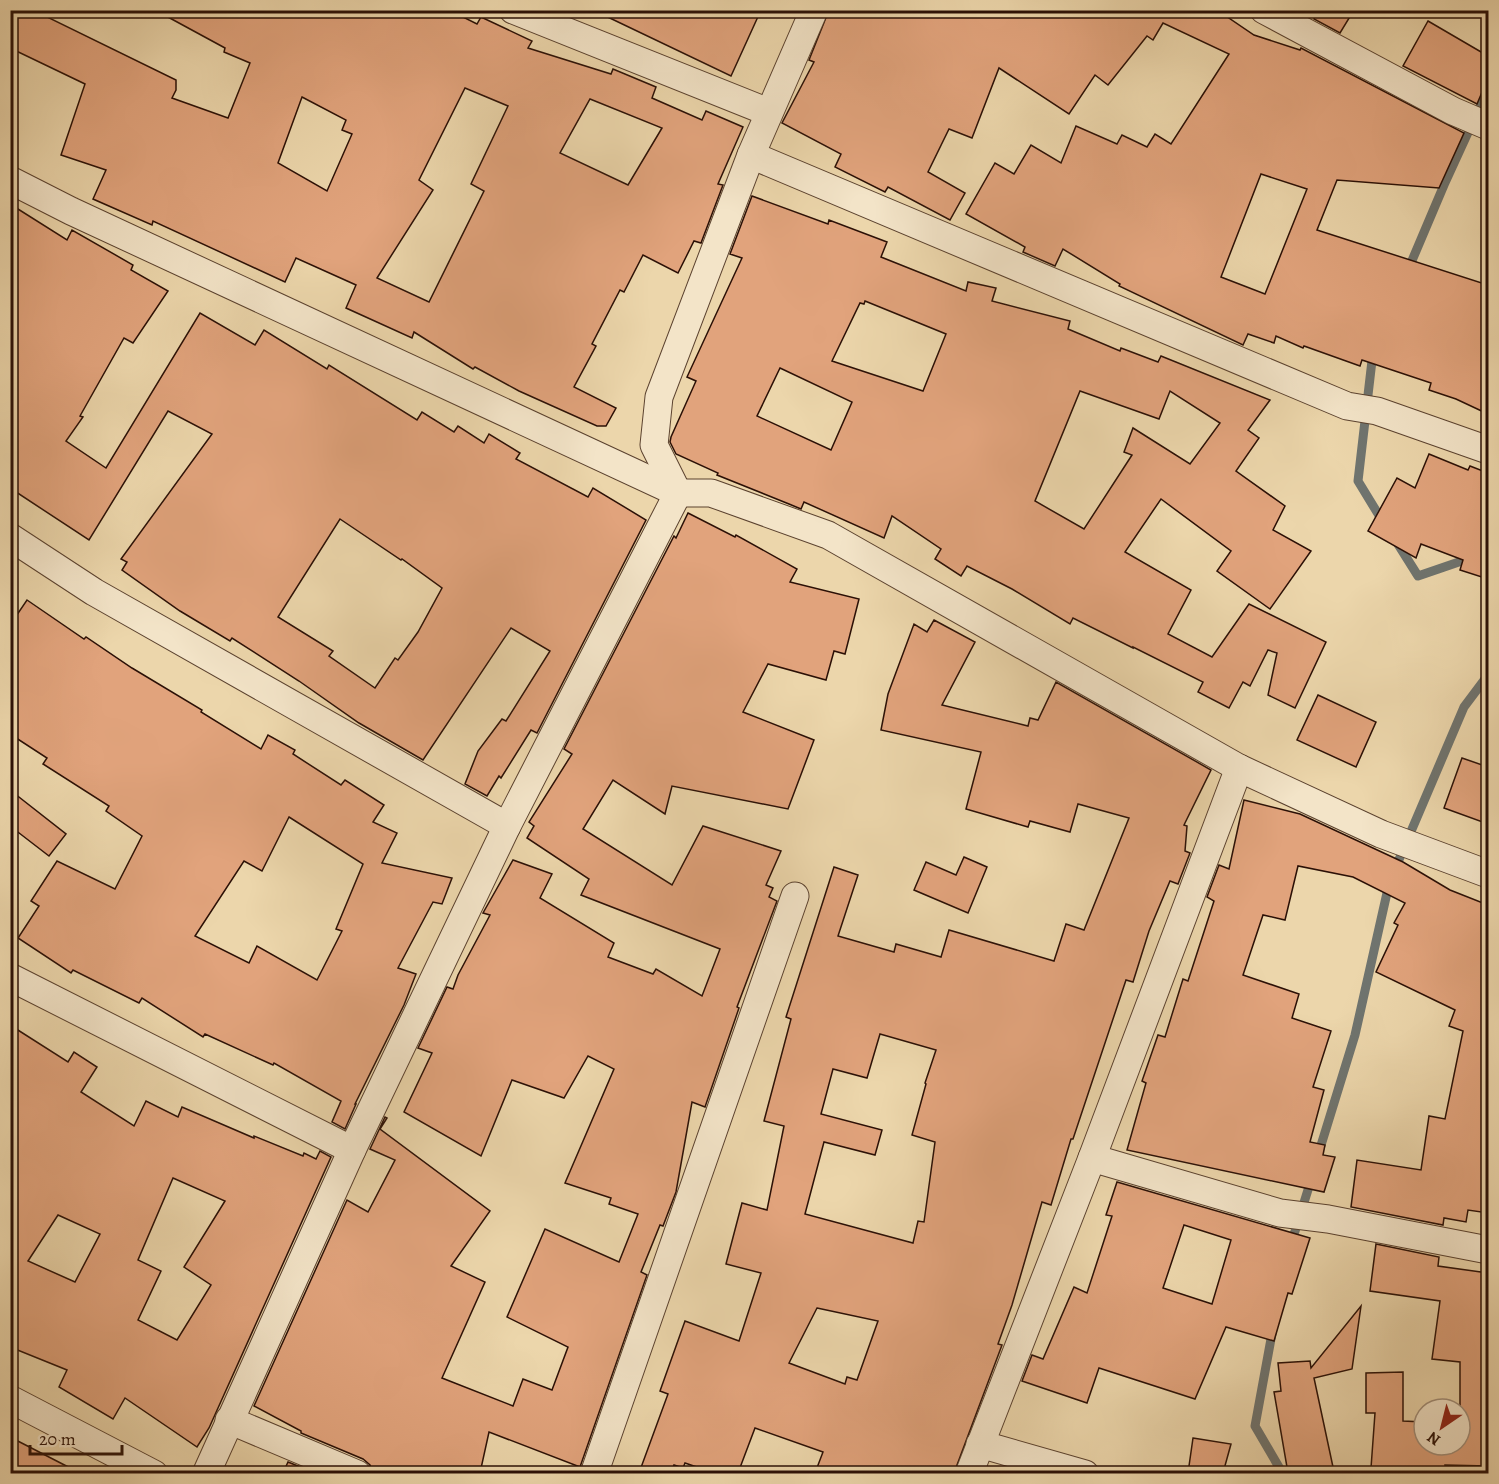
<svg xmlns="http://www.w3.org/2000/svg" width="1499" height="1484" font-family="Alegreya,serif">
<style>
.lines{fill:none;stroke-linecap:round;stroke-linejoin:round}
.stream{stroke:#6f746f;stroke-width:9}
.building{fill:#e1a37c;stroke:#2b1006;stroke-width:1.5;fill-rule:evenodd}
.minor-casing{stroke:#5b422f;stroke-width:29}
.minor{stroke:#f3e4c8;stroke-width:27}
</style>
<rect width="100%" height="100%" fill="#ecd6ab"/>
<filter id="stains"><feTurbulence type="fractalNoise" baseFrequency=".00333" numOctaves="4"/><feColorMatrix values="0 0 0 0 .2 0 0 0 0 .09 0 0 0 0 .02 0 0 0 .5 -.17"/></filter>
<radialGradient id="worn" r=".72"><stop offset=".6" stop-color="#630" stop-opacity="0"/><stop offset="1" stop-color="#630" stop-opacity=".3"/></radialGradient>
<g class="lines">
<g class="stream">
<path d="M1408,270L1444,185L1488,89"/>
<path d="M1373,352L1358,481L1383,522"/>
<path d="M1396,541L1418,576L1488,552"/>
<path d="M1395,869L1464,707L1488,675"/>
<path d="M1318,1155L1355,1035L1389,884"/>
<path d="M1291,1244L1312,1177"/>
<path d="M1273,1328L1255,1426L1283,1474"/>
</g>
</g>
<g class="building">
<path d="M10,10H50L47,17L176,80V90L172,98L228,118L250,63L224,52L225,48L155,10H449L477,24L481,17L532,41L528,48L611,74L613,69L656,87L652,98L702,120L706,111L743,127L718,184L723,185L701,243L694,241L678,273L643,255L624,292L620,290L592,344L596,346L574,387L616,408L606,426H597L519,391L475,367L473,369L414,332L412,338L346,308L356,285L296,258L285,282L153,221L152,225L93,199L106,170L61,155L85,84L10,48ZM465,88L508,106L471,184L484,191L429,302L377,278L433,190L419,180ZM302,97L346,120L342,130L352,134L327,191L278,163ZM590,99L662,128L628,185L560,153Z"/>
<path d="M593,10H761L731,76Z"/>
<path d="M829,10H1217L1254,35L1300,50L1301,48L1464,133L1439,188L1337,180L1317,230L1488,285V414L1456,399L1429,390L1431,383L1362,360L1360,366L1304,346L1303,348L1276,336L1274,343L1248,334L1243,345L1119,286L1120,284L1063,249L1055,266L1023,252L1025,247L966,214L995,163L1014,174L1031,145L1061,163L1076,126L1117,144L1122,135L1147,147L1155,134L1171,144L1229,54L1163,23L1153,40L1147,36L1108,85L1095,75L1069,114L999,68L972,138L949,129L928,172L965,193L950,220L888,187L885,192L835,167L841,154L782,123L814,62L809,60ZM1261,174L1307,189L1265,294L1221,277Z"/>
<path d="M1318,10H1354L1340,33L1314,19Z"/>
<path d="M1428,21L1488,56V78L1477,104L1403,66Z"/>
<path d="M752,196L828,224L829,220L887,242L881,257L966,291L968,282L996,288L992,301L1070,321L1068,329L1120,351L1121,348L1158,362L1161,356L1270,400L1248,430L1259,438L1236,471L1285,506L1273,530L1311,551L1270,609L1217,571L1231,551L1161,499L1125,552L1191,590L1168,634L1212,657L1249,604L1326,642L1295,708L1268,695L1277,653L1268,650L1250,686L1243,682L1229,708L1198,692L1203,682L1133,647V648L1073,618L1070,624L1012,589L967,566L961,576L935,559L941,549L892,516L884,538L804,502L801,509L789,504L717,475L718,473L676,454L670,442L671,437L696,381L687,377L742,258L730,254ZM865,301L946,334L923,391L832,361L860,303L864,304ZM780,368L852,402L831,450L757,416ZM1080,391L1159,419L1170,391L1220,423L1190,464L1133,428L1124,452L1132,455L1084,529L1035,501Z"/>
<path d="M10,204L67,240L72,230L133,265L131,270L168,291L133,343L124,338L80,416L83,417L66,441L106,468L200,313L255,345L264,330L327,369L329,365L417,420L422,412L454,432L458,426L484,443L489,434L520,453L516,459L588,497L593,488L646,520L537,733L531,730L501,778L499,776L487,796L465,784L478,751L502,719L506,721L550,651L511,628L423,760L359,723L299,681L232,638L230,641L180,611L122,570L127,562L121,559L212,434L168,411L89,540L10,488ZM340,519L401,560L402,559L442,588L418,632L398,660L395,658L375,688L329,656L333,651L278,617Z"/>
<path d="M1429,454L1468,470L1470,466L1488,473V579L1460,570L1463,560L1421,544L1416,558L1368,531L1397,478L1415,488Z"/>
<path d="M688,513L735,537L736,535L797,569L790,582L859,599L845,654L834,651L826,680L768,664L743,712L814,740L788,809L672,786L665,814L613,780L583,829L672,885L703,826L781,851L766,885L773,888L769,897L777,901L737,1007L739,1008L705,1107L692,1102L676,1192L663,1226L660,1225L641,1272L647,1275L580,1467L489,1432L480,1473H373L370,1465L363,1459L301,1433V1431L254,1406L347,1200L368,1212L395,1160L370,1149L385,1117L387,1118L380,1129L490,1211L451,1266L485,1282L442,1378L513,1406L523,1379L552,1390L568,1347L507,1317L545,1229L619,1262L638,1214L609,1204L611,1198L565,1183L614,1069L588,1056L564,1098L512,1080L481,1156L404,1112L432,1053L418,1048L447,987L453,989L458,975L490,915L483,913L513,860L552,874L540,898L614,943L608,957L653,974L656,969L702,996L720,949L581,895L589,879L527,838L534,826L529,822L572,754L564,749L674,536L676,538Z"/>
<path d="M27,600L84,639L86,637L132,668L202,710L201,712L261,749L268,735L295,750L293,754L341,785L345,780L384,805L373,822L397,833L382,863L452,878L442,904L433,902L398,968L416,974L404,1005L355,1104H356L345,1129L332,1122L341,1101L274,1063L273,1065L205,1034L203,1037L142,998L139,1003L73,970L71,973L18,938L39,906L31,901L57,861L115,889L142,836L106,811L109,806L43,764L47,758L10,734V625ZM289,817L363,864L336,929L342,931L317,980L257,946L249,963L195,936L244,861L262,871Z"/>
<path d="M934,620L975,642L942,705L1028,726L1030,718L1038,720L1056,682L1211,770L1184,825L1187,826L1185,851L1190,853L1178,884L1170,881L1149,931L1133,982L1126,980L1073,1139H1071L1051,1205L1042,1202L1012,1305L998,1344L1002,1345L954,1473H815L823,1452L755,1428L738,1473H714L685,1463L683,1468L674,1465L671,1473H639L668,1394L660,1391L685,1321L739,1341L761,1273L726,1264L742,1203L767,1210L784,1126L764,1121L791,1019L786,1017L834,867L858,875L838,936L894,952L896,944L941,957L949,930L1054,961L1066,924L1084,930L1129,818L1078,804L1070,832L1030,821L1028,827L966,809L981,752L881,730L888,694L914,624L927,632ZM880,1034L936,1050L925,1083L926,1084L912,1135L935,1142L924,1222L918,1221L913,1243L805,1214L824,1142L875,1155L882,1130L821,1114L833,1069L867,1078ZM817,1308L878,1321L857,1380L847,1377L845,1384L789,1363Z"/>
<path d="M1318,695L1376,722L1356,767L1297,740Z"/>
<path d="M1462,758L1488,767V824L1444,808Z"/>
<path d="M10,790L66,834L49,856L10,826Z"/>
<path d="M1244,800L1300,814L1403,862L1450,890L1488,905V1213L1468,1210L1466,1222L1444,1218L1443,1225L1351,1207L1357,1160L1421,1170L1429,1116L1445,1119L1463,1031L1449,1026L1455,1010L1376,972L1398,925L1394,923L1405,903L1353,877L1298,866L1285,920L1263,915L1243,975L1299,994L1292,1018L1331,1031L1313,1087L1324,1090L1310,1142L1325,1145L1323,1155L1335,1157L1324,1192L1127,1150L1146,1083L1142,1081L1158,1035L1165,1037L1183,979L1188,981L1214,901L1207,897L1219,865L1229,869Z"/>
<path d="M964,857L987,867L968,913L914,890L926,862L956,875Z"/>
<path d="M10,1025L68,1062L74,1052L97,1067L81,1092L134,1126L146,1101L178,1117L182,1107L254,1138V1136L303,1156L304,1153L316,1159L320,1151L331,1157L209,1428L197,1447L125,1398L113,1419L59,1387L67,1370L10,1347ZM173,1178L225,1201L184,1267L211,1285L177,1340L138,1320L161,1271L138,1260ZM58,1215L100,1234L75,1282L28,1261Z"/>
<path d="M1117,1182L1310,1238L1292,1294L1288,1293L1274,1341L1226,1327L1195,1399L1099,1368L1087,1403L1022,1381L1032,1355L1043,1359L1074,1287L1087,1293L1112,1216L1106,1215ZM1184,1225L1231,1240L1212,1304L1163,1288Z"/>
<path d="M1376,1244L1439,1257L1438,1266L1488,1273V1466L1445,1465V1473L1371,1468L1375,1413H1366V1373L1403,1372V1421L1424,1422V1445H1460V1362L1432,1359L1440,1301L1370,1291Z"/>
<path d="M1361,1306L1352,1369L1314,1378L1333,1467L1303,1473H1288L1274,1392L1281,1391L1278,1363L1310,1361L1311,1368Z"/>
<path d="M10,1437L80,1473H10Z"/>
<path d="M1193,1438L1231,1444L1223,1473H1188Z"/>
<path d="M288,1462L315,1473H283Z"/>
</g>
<g class="lines">
<g class="minor-casing">
<g id="minor">
<path d="M513,10L768,112"/>
<path d="M1264,10L1453,111L1488,126"/>
<path d="M751,155L1347,406L1377,411L1488,450"/>
<path d="M10,180L71,211L678,493H711L828,535L1239,768L1381,834L1488,874"/>
<path d="M678,493L654,445L659,397L751,155L814,10"/>
<path d="M10,537L94,592L507,826"/>
<path d="M10,977L352,1150"/>
<path d="M1092,1158L1280,1213L1328,1219L1488,1250"/>
<path d="M10,1399L154,1474"/>
<path d="M229,1420L357,1474"/>
<path d="M980,1444L1085,1474"/>
<path d="M206,1474L352,1150L507,826L678,493"/>
<path d="M594,1474L795,896"/>
<path d="M969,1474L1092,1158L1239,768"/>
</g>
</g>
<use href="#minor" class="minor"/>
</g>
<rect width="1499" height="1484" fill="none" stroke="#ecd6ab" stroke-width="36"/>
<rect x="12" y="12" width="1475" height="1460" fill="none" stroke="#2b1006" stroke-width="3"/>
<rect x="18" y="18" width="1463" height="1448" fill="none" stroke="#2b1006" stroke-width="1.5"/>
<g transform="translate(1442 1427) rotate(215)"><circle r="28" fill="#f3e4c8" stroke="#a38f7a" stroke-width="1.5"/>
<path d="M0-4.5L10 22L0 15L-10 22Z" fill="#8f2418"/>
<text y="-9" font-size="16" font-weight="bold" text-anchor="middle" fill="#2b1006">N</text>
</g>
<path d="M30 1445v9h92v-9" fill="none" stroke="#2b1006" stroke-width="3"/>
<text x="39" y="1445" font-size="18" fill="#2b1006" stroke="#f3e4c8" stroke-width="4.5" paint-order="stroke">20 m</text>
<rect width="100%" height="100%" filter="url(#stains)"/>
<rect width="100%" height="100%" fill="url(#worn)"/>
</svg>
